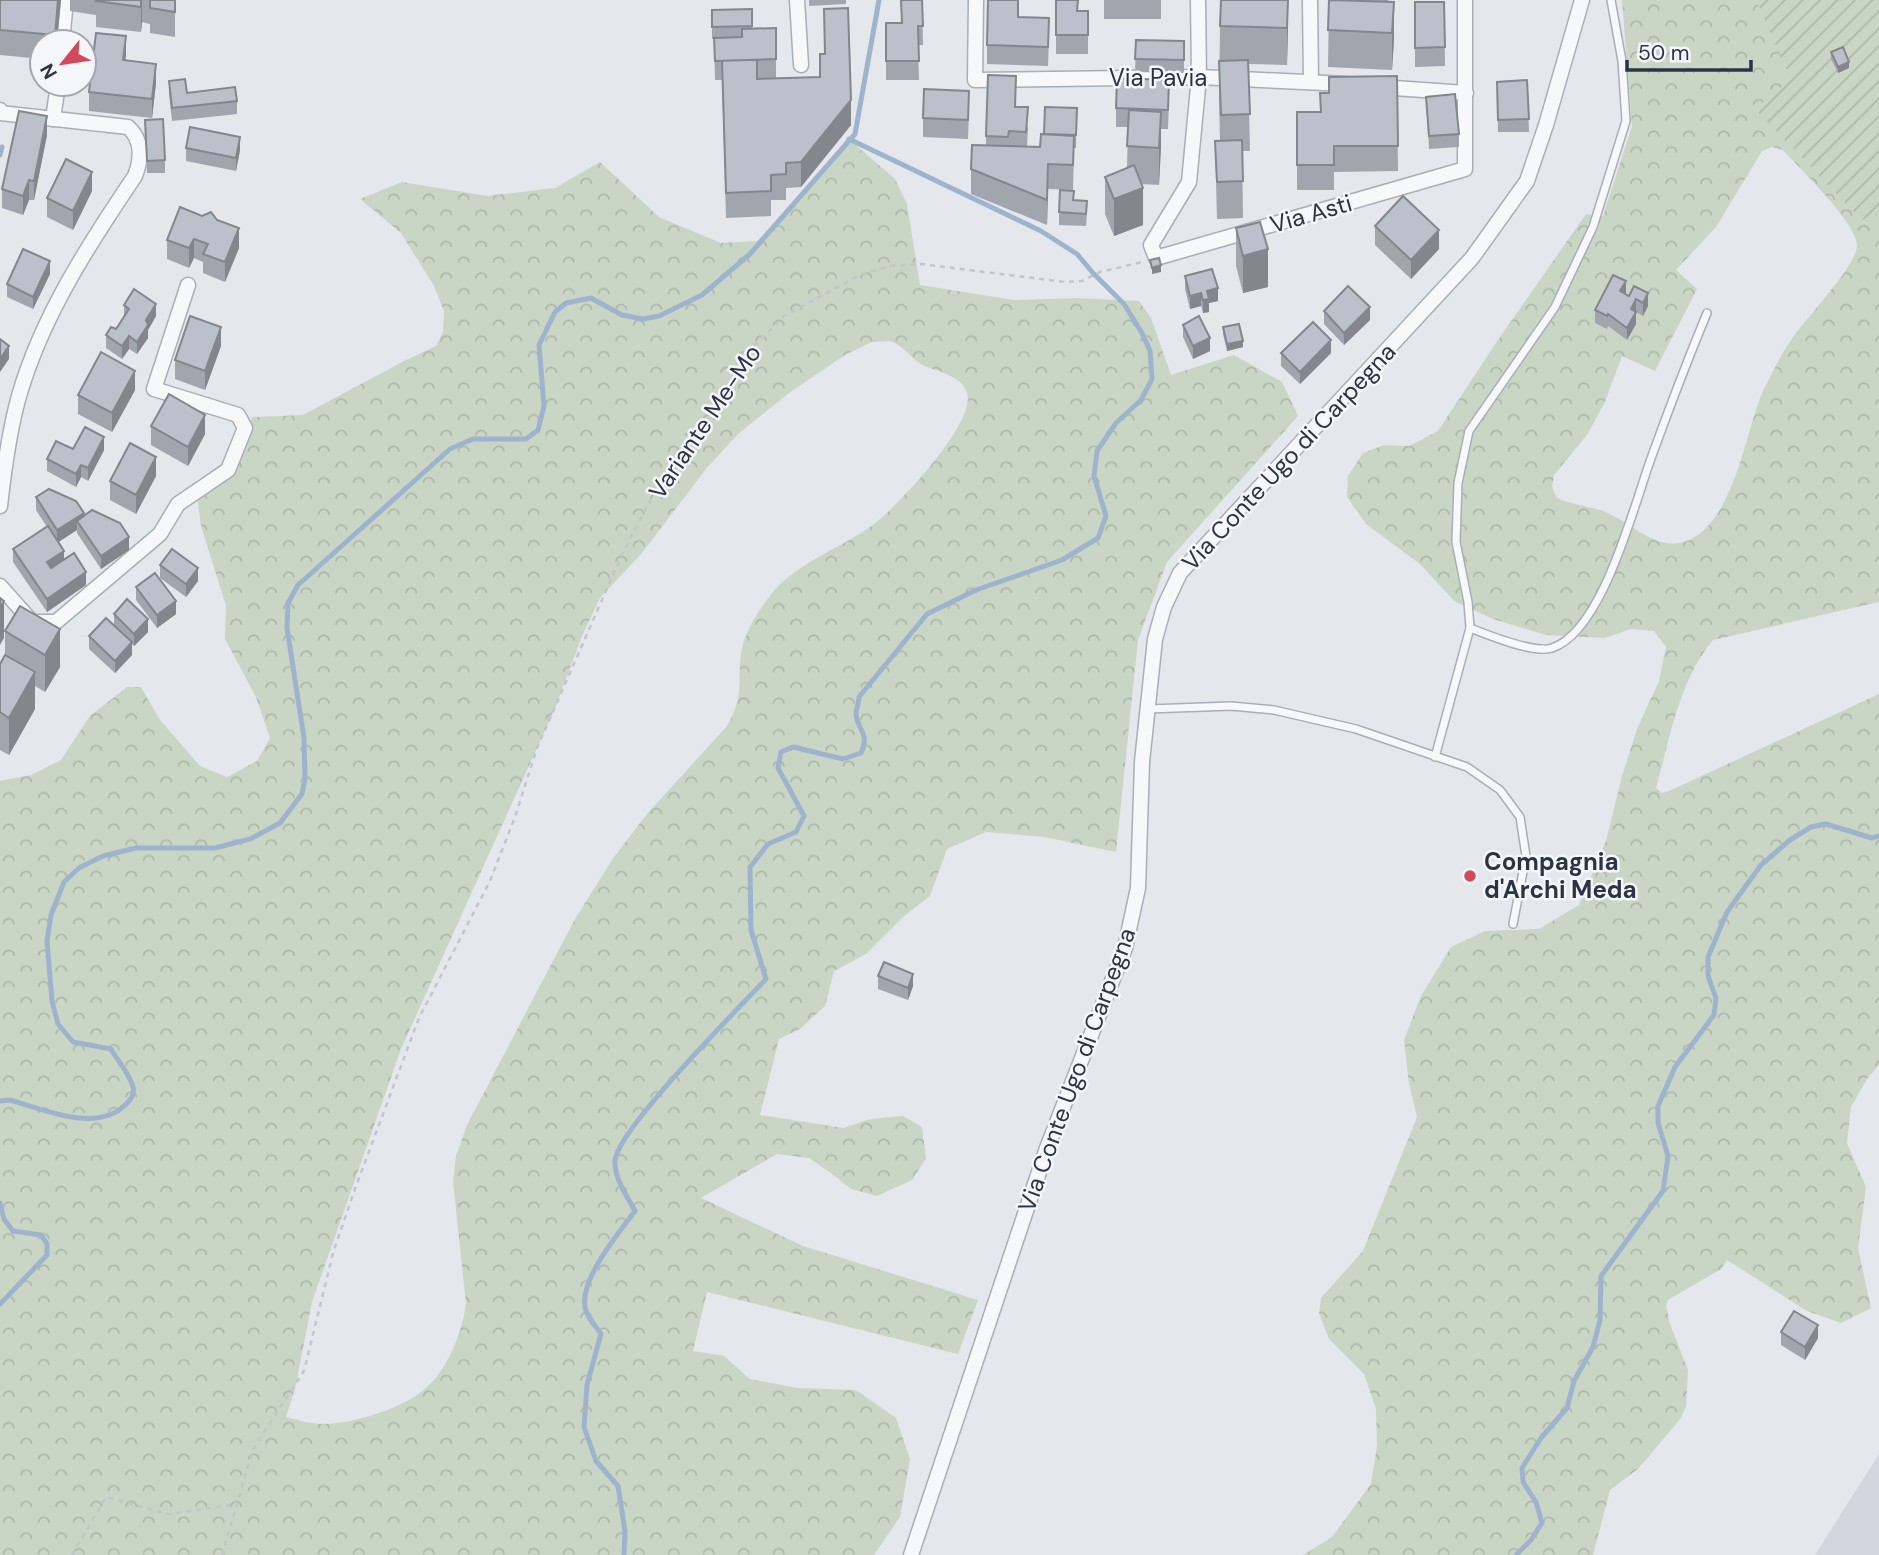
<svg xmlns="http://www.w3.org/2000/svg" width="1879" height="1555" font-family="'DM Sans',sans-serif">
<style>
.built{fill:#d2d6de}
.forest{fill:url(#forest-crowns);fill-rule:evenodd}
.garden{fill:url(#garden-furrows)}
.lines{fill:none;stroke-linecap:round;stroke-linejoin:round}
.stream{stroke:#9fb4cc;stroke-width:5}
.lane-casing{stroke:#a9aeb7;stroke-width:10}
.street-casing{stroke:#a9aeb7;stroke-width:17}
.path{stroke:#c2c5cb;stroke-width:2.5;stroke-dasharray:5 5;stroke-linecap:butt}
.lane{stroke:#f7f8fa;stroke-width:7}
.street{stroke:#f7f8fa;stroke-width:14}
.wall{fill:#a1a5ae}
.shaded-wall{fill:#83868d}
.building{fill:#bbc0ca;stroke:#83868d;stroke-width:2}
.poi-dot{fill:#d1495b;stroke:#f4f6f9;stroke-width:2.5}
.labels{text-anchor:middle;stroke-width:5;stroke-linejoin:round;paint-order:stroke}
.street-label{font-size:24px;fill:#2b3445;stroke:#f4f6f9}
.poi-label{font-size:24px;font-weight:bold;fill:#2b3445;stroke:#f4f6f9;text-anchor:start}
</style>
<defs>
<pattern id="forest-crowns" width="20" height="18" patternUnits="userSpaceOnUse" patternTransform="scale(1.75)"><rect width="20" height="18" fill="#c9d6c5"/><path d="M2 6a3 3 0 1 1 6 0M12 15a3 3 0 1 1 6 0" fill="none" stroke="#adb8ab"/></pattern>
<pattern id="garden-furrows" width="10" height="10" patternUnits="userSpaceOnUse" patternTransform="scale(1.75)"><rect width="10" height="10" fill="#c9d6c5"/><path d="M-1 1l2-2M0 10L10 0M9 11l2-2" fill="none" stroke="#adb8ab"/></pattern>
</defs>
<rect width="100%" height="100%" fill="#e4e7ec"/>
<path class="built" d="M1879,1454V1555H1815Z"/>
<g class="forest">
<path d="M1622,0H1879V602L1713,640C1679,680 1670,739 1656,788L1662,793L1669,791L1879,694V1065L1867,1079L1851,1107L1847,1143L1866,1187L1858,1248L1871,1308L1841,1323L1807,1311L1727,1260L1721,1269L1668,1300L1666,1306L1670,1324L1688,1370L1686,1406L1681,1418L1638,1469L1610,1490L1593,1555H1303L1332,1537L1371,1484L1377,1446L1376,1409L1364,1374L1329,1339L1319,1313L1321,1298L1363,1251L1417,1117L1409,1084L1404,1040L1421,996L1451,947L1485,931L1539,929L1579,905L1606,841L1622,776L1637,729L1659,681L1666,647L1654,631L1631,629L1605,638L1546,635L1493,619L1454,601L1420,564L1366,524L1347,497L1348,476L1363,453L1384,445L1409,446L1438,431L1498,340L1586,214L1603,216L1632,126ZM1772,147L1783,150C1800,169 1857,223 1857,245C1857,265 1807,317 1794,336C1782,352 1772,373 1763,391C1745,432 1734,526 1684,542C1655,551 1630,521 1603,511C1588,506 1572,505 1557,498L1552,487L1554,475L1587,435L1605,402L1622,356L1655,371L1697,289L1676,270L1716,227L1762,151Z"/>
<path d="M849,139L895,179L907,204L920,285L1014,300L1077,298L1139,301L1151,318L1171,375L1234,355L1282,382L1298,416L1167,562L1138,640L1116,852L1044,837L986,832L947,849L930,896L903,917L866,954L834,971L825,1006L800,1029L779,1039L760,1115L844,1128L870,1119L903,1116L922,1127L926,1159L912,1180L877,1196L851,1189L831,1173L809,1158L777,1154L701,1198L803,1246L978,1300L958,1354L707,1292L693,1351L724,1356L750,1379L798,1388L856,1390L896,1418L910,1459L900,1517L874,1555H0V781L31,775L61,760L90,716L127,687H141L160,720L200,766L227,777L257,761L270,738L256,697L225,639L226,606L201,526L197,496L210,472L234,455L247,442L252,417L303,415L404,361L436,346L443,332L444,311L434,286L401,233L360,199L402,182L488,196L555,188L600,162L659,217L721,243L757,241ZM889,341C903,344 911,359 923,365C937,372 962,375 967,393C977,422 897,507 874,524C841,549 794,563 769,597C759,610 748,627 743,644C735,677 747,692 727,726L647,814L614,857L575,919L467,1125L456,1156L453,1181L466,1304C462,1331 449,1367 428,1386C406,1408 353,1424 323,1424C311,1424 298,1420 286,1417L295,1389L312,1302L401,1049L556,706L582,636L600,598L642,553L706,469L738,434L789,393L845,355L872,342Z"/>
</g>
<path class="garden" d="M1756,0H1879V213L1862,220L1755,109L1791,79Z"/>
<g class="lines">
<g class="stream">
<path d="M0,155L2,147"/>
<path d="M0,1101L10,1100C43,1109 95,1133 124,1106C130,1101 135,1094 133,1087C130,1074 117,1060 111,1049L73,1042L58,1024L52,1001L47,941L51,915L64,882L79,868L103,856L136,848H215L250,839L280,823L302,794L305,779L304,738L287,628L288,603L298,585L450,449L473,439H526L538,430L544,406L539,345L555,312L566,303L591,298L622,315L643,319L659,316L702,295L750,254L855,134L879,0"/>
<path d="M0,1203L4,1219L13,1231L41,1235L47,1244V1255L0,1304"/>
<path d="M624,1555L625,1531L618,1486L596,1461L584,1427L587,1385L601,1334C596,1327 589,1319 586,1311C576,1283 619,1233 635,1211C627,1196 614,1178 615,1161C616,1131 739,1008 766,979L751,930L750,867L768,844L796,832L804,816L778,768L781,752L793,747L843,759L861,753C870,733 858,731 856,714C856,710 859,702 859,697L927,614L976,590L1062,560L1098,538L1106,516L1094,476L1097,451L1116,423L1141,400L1152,379L1150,351L1142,333L1124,304L1093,273L1077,254L1041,231L849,139"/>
<path d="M1516,1555L1531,1540L1542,1523L1536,1502L1523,1482L1522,1468L1541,1438L1567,1408L1574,1381L1593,1347L1600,1320L1601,1276L1663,1191L1668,1156L1658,1123V1106L1675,1067L1714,1015L1716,998L1708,976V957L1727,912L1761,865L1790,840L1811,827L1826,824L1872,838L1879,836"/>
</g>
<g class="lane-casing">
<g id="lane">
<path d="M1470,628C1488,635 1534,654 1552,648C1604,631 1635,500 1653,453C1670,406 1688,359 1707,313"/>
<path d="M1148,709L1231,706L1274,710L1356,729L1467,767L1500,790L1520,817L1526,856L1513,924"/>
<path d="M1435,757L1470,628L1468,602L1456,542L1458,483L1469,431L1555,307L1593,227L1626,121L1622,61L1611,0"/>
</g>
</g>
<g class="street-casing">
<g id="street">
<path d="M797,0L801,65"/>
<path d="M976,0L975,80L1199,77L1346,84"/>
<path d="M1198,0L1199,77L1189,182L1151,245L1156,258L1465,169V0"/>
<path d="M1310,0L1311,82"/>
<path d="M62,42L66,0"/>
<path d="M1380,87L1466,93"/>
<path d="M0,110V113L128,127C142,139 142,158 135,176C89,244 42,316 19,396C9,431 4,470 0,506"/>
<path d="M53,119L58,84"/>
<path d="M0,586L32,622H56L160,534L178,504L228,470L245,428L238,415L154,389L188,285"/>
<path d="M911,1555L1047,1148L1125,948L1138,888L1142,762L1155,639L1164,607L1180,573L1472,258L1527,181L1546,125L1582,0"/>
</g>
</g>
<g class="path">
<path d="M72,1555L106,1497L169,1514L238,1504"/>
<path d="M222,1555L253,1449L304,1371L333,1253L356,1186L419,1018L490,881L515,817L537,748L623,552L651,499L699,437L720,397L753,347L784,316L862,274L891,266L921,264L1065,282L1082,281L1100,272L1142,262"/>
</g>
<use href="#lane" class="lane"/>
<use href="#street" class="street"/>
</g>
<g class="wall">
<path d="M0,0H61L57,42H42V59L0,55Z"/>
<path d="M70,0H175V37L150,33V24L142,22L141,32L96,27V15L70,11Z"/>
<path d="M809,0H846V4L809,6Z"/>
<path d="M922,0L923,45H918L919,80H886V23H901Z"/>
<path d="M1056,0L1078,11H1088V54H1056Z"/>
<rect x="1104" y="0" width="57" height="19"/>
<path d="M1288,0L1287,65L1248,64L1250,151H1242L1243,218L1217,219L1215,141H1220L1219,98L1220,26Z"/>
<path d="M1329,0H1388L1394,39L1392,70L1328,67Z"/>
<path d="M1415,2H1444L1445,66L1415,67Z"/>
<path d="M752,9V29L776,59V79L820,77L824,54V9L851,125L801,187L786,188V200H771V216L726,218L722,80H715L714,39H712V10Z"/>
<path d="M1018,17L1049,37L1048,66L987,64V45Z"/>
<path d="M1136,40L1184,41V73L1135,72Z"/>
<path d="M1831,52L1849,68L1838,73L1831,59Z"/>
<path d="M126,55L125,61L156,83L152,118L89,111V92Z"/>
<path d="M1397,76L1398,171L1334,172V190H1297V112H1320L1329,93Z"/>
<path d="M1527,80L1529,132H1498L1497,82Z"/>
<path d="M169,81L187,93L237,101V114L172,121L169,94Z"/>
<path d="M1426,97L1459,134V147L1429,149Z"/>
<path d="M1169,99L1168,129H1161L1159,185L1141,184L1143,225L1114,236L1105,214V177L1127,168L1128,127H1116V108Z"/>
<path d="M1016,107L1028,127L1027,147H1040L1044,134L1077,108L1076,148H1074L1073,190L1048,189L1047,225L971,194V169L986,145V136Z"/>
<path d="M969,110L968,139L923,137V118Z"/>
<path d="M145,120L165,160V173H147Z"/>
<path d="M47,135L34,200H29L23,215L2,208V189Z"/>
<path d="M186,148L240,150L236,171L186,161Z"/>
<path d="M92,191L73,230L47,217V198Z"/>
<path d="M1074,200L1087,213L1086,226L1059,225V212Z"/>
<path d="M180,207L239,248L225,282L203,273V262L194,258L189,268L167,259V240Z"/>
<path d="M1375,226L1439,249L1411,279L1375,245Z"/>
<path d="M1236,228L1268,287L1243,293L1236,266Z"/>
<path d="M50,274L33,309L7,297V284Z"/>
<path d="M1185,276L1218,301L1209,303V312L1203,313L1201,306L1190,309L1185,289Z"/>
<path d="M1626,294L1648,306L1643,316L1636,312V324L1627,340L1608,326L1607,329L1595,323V310Z"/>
<path d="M124,305L156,316L148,330V338L137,354L129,349L122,359L106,348V335L116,329L124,317Z"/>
<path d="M1324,311L1370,320L1344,345L1324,324Z"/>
<path d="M1183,325L1210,351L1193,359L1183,337Z"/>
<path d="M1223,327L1243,347L1227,351L1223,334Z"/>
<path d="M221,346L205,390L175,379V360Z"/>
<path d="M1281,353H1331L1300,384L1281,366Z"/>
<path d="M135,390L112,432L78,414V395Z"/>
<path d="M151,426L205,434L188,466L151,445Z"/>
<path d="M73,449L104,450L88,481L81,477L76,487L47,471V459Z"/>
<path d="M156,476L136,514L110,500V481Z"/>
<path d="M36,497L84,516L129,550L101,569L77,533V530L58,542L64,559L86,585L47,612L13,562V549L47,527L36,510Z"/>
<path d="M160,565L198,581L186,597L160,578Z"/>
<path d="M136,587L176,614L157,628L136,600Z"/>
<path d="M20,606L60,667L45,692L35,686V709L9,755L0,750V664L5,655V631Z"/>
<path d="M114,614L148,632L134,646L132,644V655L115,673L89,649V636L114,625Z"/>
<path d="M878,976L913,986L908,1000L878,989Z"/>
<path d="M1781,1332L1818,1338L1805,1360L1781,1345Z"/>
</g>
<g class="shaded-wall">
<path d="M58,0H61L57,42H55Z"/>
<path d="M142,0V22L141,32V7Z"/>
<path d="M1288,0V32L1287,65V28Z"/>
<path d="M1394,2V39L1392,70V33Z"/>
<path d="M126,36V55L123,80V60Z"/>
<path d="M1849,62V68L1838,73V67Z"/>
<path d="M156,64V83L152,118V99Z"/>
<path d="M851,100V125L801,187V162Z"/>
<path d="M1161,112V149L1159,185V148Z"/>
<path d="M47,116V135L34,200V181Z"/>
<path d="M240,137V150L236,171V158Z"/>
<path d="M1048,164V189L1047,225V200Z"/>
<path d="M92,172V191L73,230V211Z"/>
<path d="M29,180V200L23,215V196Z"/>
<path d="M1143,188V225L1114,236V199Z"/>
<path d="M239,228V248L225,282V262Z"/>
<path d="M1439,230V249L1411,279V260Z"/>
<path d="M194,239V258L189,268V248Z"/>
<path d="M1268,249V287L1243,293V256Z"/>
<path d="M50,261V274L33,309V297Z"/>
<path d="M1161,265V272L1152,274V268Z"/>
<path d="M1626,281V294L1620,291Z"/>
<path d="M1218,288V301L1209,303V312L1203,313V300L1207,291Z"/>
<path d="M1201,293V306L1190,309V296Z"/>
<path d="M1648,293V306L1643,316V303Z"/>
<path d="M1636,299V324L1627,340V328L1631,309Z"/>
<path d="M156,304V316L148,330V338L137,354V342L146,320Z"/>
<path d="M1370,307V320L1344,345V333Z"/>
<path d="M221,327V346L205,390V371Z"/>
<path d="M129,336V349L122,359V346Z"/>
<path d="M1210,338V351L1193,359V346Z"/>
<path d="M1331,340V353L1300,384V372Z"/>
<path d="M1243,341V347L1227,351V344Z"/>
<path d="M9,346V359L0,372V359Z"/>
<path d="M135,371V390L112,432V413Z"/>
<path d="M205,415V434L188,466V447Z"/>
<path d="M104,437V450L88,481V468Z"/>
<path d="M156,457V476L136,514V495Z"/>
<path d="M81,465V477L76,487V474Z"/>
<path d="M84,513V526L77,521V530L57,543V530Z"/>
<path d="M129,537V550L101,569V556Z"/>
<path d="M64,551V564L47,575V562Z"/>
<path d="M198,568V581L186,597V584Z"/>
<path d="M86,572V585L47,612V599Z"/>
<path d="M4,601V638L0,645V608Z"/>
<path d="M176,601V614L157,628V615Z"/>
<path d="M148,619V632L134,646V634Z"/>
<path d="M60,629V667L45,692V655Z"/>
<path d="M132,642V655L115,673V661Z"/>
<path d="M35,672V709L9,755V718Z"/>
<path d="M913,974V986L908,1000V988Z"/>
<path d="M1818,1325V1338L1805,1360V1347Z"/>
</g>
<g class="building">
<path d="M0,0H58L55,35L0,30Z"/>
<path d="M97,0H141V7L96,1Z"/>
<path d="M150,0H175V12L150,8Z"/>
<path d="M901,0H922L923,26H918L919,61H886V23H902Z"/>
<path d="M988,0H1018V17L1049,18L1048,47L987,45Z"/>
<path d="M1056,0H1078L1077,11H1088V35H1056Z"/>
<path d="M1221,0H1288L1287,28L1220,26Z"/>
<path d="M1329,0L1394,2L1392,33L1328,30Z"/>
<path d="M1415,2H1444L1445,47L1415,48Z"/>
<path d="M848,8L851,100L801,162L786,163V174L771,175V191L726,193L722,60H757V79L820,77V54H825L824,9Z"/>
<path d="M752,9V26L712,27V10Z"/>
<path d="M776,28V59L715,61L714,38L742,37V29Z"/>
<path d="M96,33L126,36L123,60L156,64L152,99L89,92Z"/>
<path d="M1136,40L1184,41V60L1135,59Z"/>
<path d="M1843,47L1849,62L1838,67L1831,52Z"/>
<path d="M1248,60L1250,114L1221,115L1219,61Z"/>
<path d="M988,75L1016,76L1015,107H1028L1026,132L1009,131L1008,137L986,136Z"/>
<path d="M1397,76L1398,146H1334V165H1297V112H1321L1320,93H1329V77Z"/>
<path d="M1117,78L1169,80L1168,110L1116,108Z"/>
<path d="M185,79L187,93L235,87L237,101L172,108L169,81Z"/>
<path d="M1527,80L1529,119L1498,120L1497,82Z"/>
<path d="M924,89L969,91L968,120L923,118Z"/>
<path d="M1455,94L1459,134L1429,136L1426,97Z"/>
<path d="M1045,107L1077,108L1076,135L1044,134Z"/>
<path d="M1129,110L1161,112L1159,148L1127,146Z"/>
<path d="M19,111L47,116L34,181L29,180L23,196L2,189Z"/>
<path d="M163,119L165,160L147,161L145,120Z"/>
<path d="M190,127L240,137L236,158L186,148Z"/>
<path d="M1041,134L1074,136L1073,165L1048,164L1047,200L971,169L972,145L1040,147Z"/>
<path d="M1242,140L1243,181L1217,182L1215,141Z"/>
<path d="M66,159L92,172L73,211L47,198Z"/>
<path d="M1134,165L1143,188L1114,199L1105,177Z"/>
<path d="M1060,190L1074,191L1073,200L1087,201L1086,214L1059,212Z"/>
<path d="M1403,196L1439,230L1411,260L1375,226Z"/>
<path d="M180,207L202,216L211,212L217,220L239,228L225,262L203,254L208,244L194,239L189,248L167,240Z"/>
<path d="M1260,222L1268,249L1243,256L1236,228Z"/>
<path d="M23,249L50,261L33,297L7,284Z"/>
<path d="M1159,258L1161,265L1152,268L1150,260Z"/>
<path d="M1212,269L1218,288L1207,291L1209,299L1203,300L1201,293L1190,296L1185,276Z"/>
<path d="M1613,275L1626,281L1620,291L1629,296L1634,286L1648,293L1643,303L1636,299L1631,309L1636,312L1627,328L1608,314L1607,316L1595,310Z"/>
<path d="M1348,286L1370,307L1344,333L1324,311Z"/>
<path d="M134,289L156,304L146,320L148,325L137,342L129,336L122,346L106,335L111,327L116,329L129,309L124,305Z"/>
<path d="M190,316L221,327L205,371L175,360Z"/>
<path d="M1199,316L1210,338L1193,346L1183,325Z"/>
<path d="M1313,322L1331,340L1300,372L1281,353Z"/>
<path d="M1239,324L1243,341L1227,344L1223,327Z"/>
<path d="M0,339L9,346L0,359Z"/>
<path d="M101,352L135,371L112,413L78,395Z"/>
<path d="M169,394L205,415L188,447L151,426Z"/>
<path d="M85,427L104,437L88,468L81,465L76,474L47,459L56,441L73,449Z"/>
<path d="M130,443L156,457L136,495L110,481Z"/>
<path d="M49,489L76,501L84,513L57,530L36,497Z"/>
<path d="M92,510L120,523L129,537L101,556L77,521Z"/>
<path d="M48,526L64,551L47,562L51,568L74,553L86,572L47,599L13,549Z"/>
<path d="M172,549L198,568L186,584L160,565Z"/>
<path d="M155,573L176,601L157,615L136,587Z"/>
<path d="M0,598L4,601L0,608Z"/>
<path d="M127,599L148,619L134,634L114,614Z"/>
<path d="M20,606L60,629L45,655L5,631Z"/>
<path d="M106,618L132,642L115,661L89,636Z"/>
<path d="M5,655L35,672L9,718L0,712V664Z"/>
<path d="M884,962L913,974L908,988L878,976Z"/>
<path d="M1794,1311L1818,1325L1805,1347L1781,1332Z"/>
</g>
<circle class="poi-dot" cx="1470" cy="876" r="7"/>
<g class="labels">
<g class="street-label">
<text x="1158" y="86">Via Pavia</text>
<text transform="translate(1311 214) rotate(-16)" y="8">Via Asti</text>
<text transform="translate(705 422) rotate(-56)" y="8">Variante Me-Mo</text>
<text transform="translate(1289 457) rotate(-47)" y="8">Via Conte Ugo di Carpegna</text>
<text transform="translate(1077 1070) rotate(-70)" y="8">Via Conte Ugo di Carpegna</text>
</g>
<g class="poi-label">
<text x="1484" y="870">Compagnia<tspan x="1484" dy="28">d'Archi Meda</tspan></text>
</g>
</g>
<g transform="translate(63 63) rotate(240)"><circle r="33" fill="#f4f6f9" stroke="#a4a8b1" stroke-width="2"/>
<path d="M0-5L12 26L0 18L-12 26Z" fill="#d1495b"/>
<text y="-10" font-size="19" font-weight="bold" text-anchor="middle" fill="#2b3445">N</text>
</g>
<path d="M1627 60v10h124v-10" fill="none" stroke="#2b3445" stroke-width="3.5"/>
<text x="1638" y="60" font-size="21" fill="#2b3445" stroke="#f4f6f9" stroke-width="5" paint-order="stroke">50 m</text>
</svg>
